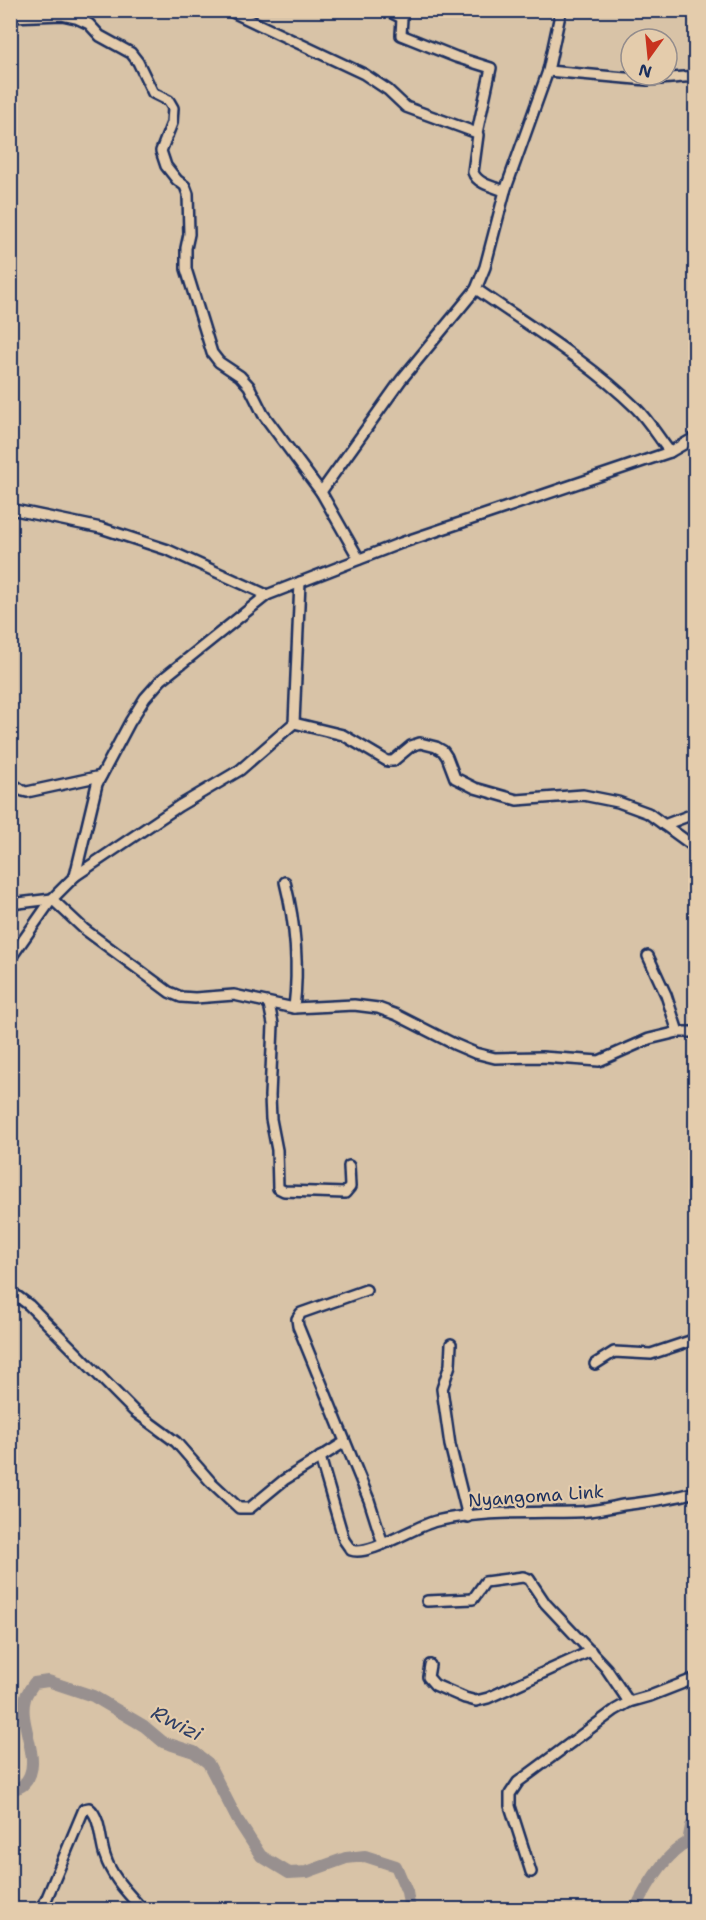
<svg xmlns="http://www.w3.org/2000/svg" width="706" height="1920" font-family="'Shantell Sans',sans-serif">
<style>
.lines{fill:none;stroke-linecap:round;stroke-linejoin:round}
.river{stroke:#98908f;stroke-width:12}
.minor-casing{stroke:#1b2f5e;stroke-width:14}
.minor{stroke:#e4ccac;stroke-width:9}
.labels{text-anchor:middle;stroke-width:4.5;stroke-linejoin:round;paint-order:stroke}
.street-label{font-size:18px;fill:#1b2f5e;stroke:#e4ccac}
.water-label{font-size:20px;font-style:italic;fill:#2e3e65;stroke:#e4ccac}
</style>
<rect width="100%" height="100%" fill="#d8c3a7"/>
<filter id="ink" filterUnits="userSpaceOnUse"><feTurbulence type="fractalNoise" baseFrequency=".0167" numOctaves="2"/><feDisplacementMap in="SourceGraphic" scale="12" xChannelSelector="R" yChannelSelector="G"/><feConvolveMatrix kernelMatrix="1 2 1 2 8 2 1 2 1" color-interpolation-filters="sRGB"/></filter>
<g filter="url(#ink)">
<g class="lines">
<g class="river">
<path d="M10,1790C14,1789 21,1787 23,1785C46,1763 17,1725 25,1699C26,1693 31,1688 34,1683L48,1681L93,1696L144,1726L163,1742L194,1752L208,1763L237,1819L261,1856L289,1873L307,1872L346,1858L365,1856L396,1866L407,1892L410,1910"/>
<path d="M635,1910C647,1885 664,1855 688,1842L691,1826L696,1821"/>
</g>
<g class="minor-casing">
<g id="minor">
<path d="M228,10L364,74L388,90L406,107L477,133"/>
<path d="M561,10L548,71L505,191L485,267L476,289C529,326 589,362 636,408C649,421 659,438 670,452"/>
<path d="M390,12L402,18L401,35L456,57L491,68L477,133L478,135L473,172C477,184 494,187 505,191"/>
<path d="M10,17L62,15L76,18L89,24L100,36L131,53L138,62L153,93L169,101L173,108L172,123L161,151L166,166L177,180L185,186L188,194L189,234L186,248V269L212,353L219,362L240,376L249,386L263,414L321,492L359,559"/>
<path d="M548,71L647,80L696,76"/>
<path d="M321,492L401,380L476,289"/>
<path d="M10,509L101,528L168,550L267,595"/>
<path d="M294,723L343,735L387,761H393L411,746L420,743L436,747L443,751L447,757L455,778L475,788L517,800L583,795L618,802L648,813L696,848"/>
<path d="M10,782L23,791L27,792L101,776"/>
<path d="M664,825L696,813"/>
<path d="M75,876L179,806L240,770L294,723L300,582"/>
<path d="M285,882C295,922 299,966 294,1008"/>
<path d="M10,904L52,899L84,929L169,992L181,997L195,998L234,995L294,1008L354,1005L378,1008L397,1015L454,1044L475,1053L495,1058L542,1057L599,1061L649,1039L678,1032H696"/>
<path d="M648,956L666,995L678,1032"/>
<path d="M10,959L52,899L75,876L97,784L130,722L145,698L161,680L267,595L401,543L670,452L696,437"/>
<path d="M269,1004L273,1024L270,1096L271,1119L277,1150L278,1188L284,1191L345,1193L350,1187L349,1166"/>
<path d="M366,1290L301,1313L297,1319L298,1326L369,1500L383,1544"/>
<path d="M10,1291L29,1305L134,1411L176,1442L210,1481L239,1508H250L284,1480L345,1442"/>
<path d="M451,1344L450,1365L442,1389L450,1445L468,1517"/>
<path d="M595,1364L614,1352L651,1354L696,1339"/>
<path d="M320,1457L344,1540L351,1550C369,1557 415,1526 436,1521C481,1511 528,1513 574,1512C591,1512 607,1508 623,1505C648,1502 671,1499 696,1492"/>
<path d="M427,1601L473,1599L485,1582L523,1577L529,1579L545,1603L606,1668L629,1702"/>
<path d="M430,1665L428,1677L435,1685L465,1698L476,1701L488,1698L591,1651"/>
<path d="M531,1872L510,1806V1794L518,1782L615,1710L629,1702L650,1696L696,1678"/>
<path d="M39,1910L46,1900L84,1809L89,1808C101,1817 100,1843 105,1856C112,1878 128,1893 143,1910"/>
</g>
</g>
<use href="#minor" class="minor"/>
</g>
</g>
<g class="labels">
<g class="street-label">
<text transform="translate(536 1496) rotate(-4)" y="6">Nyangoma Link</text>
</g>
<g class="water-label">
<text transform="translate(177 1723) rotate(27)" y="7">Rwizi</text>
</g>
</g>
<rect width="706" height="1920" fill="none" stroke="#e4ccac" stroke-width="36"/>
<rect x="18" y="18" width="670" height="1884" fill="none" stroke="#1b2f5e" stroke-width="2" filter="url(#ink)"/>
<g transform="translate(649 57) rotate(195)"><circle r="28" fill="#e4ccac" stroke="#948d8d" stroke-width="1.5"/>
<path d="M0-4.5L10 22L0 15L-10 22Z" fill="#c8321e"/>
<text y="-9" font-size="16" font-weight="bold" text-anchor="middle" fill="#1b2f5e">N</text>
</g>
</svg>
